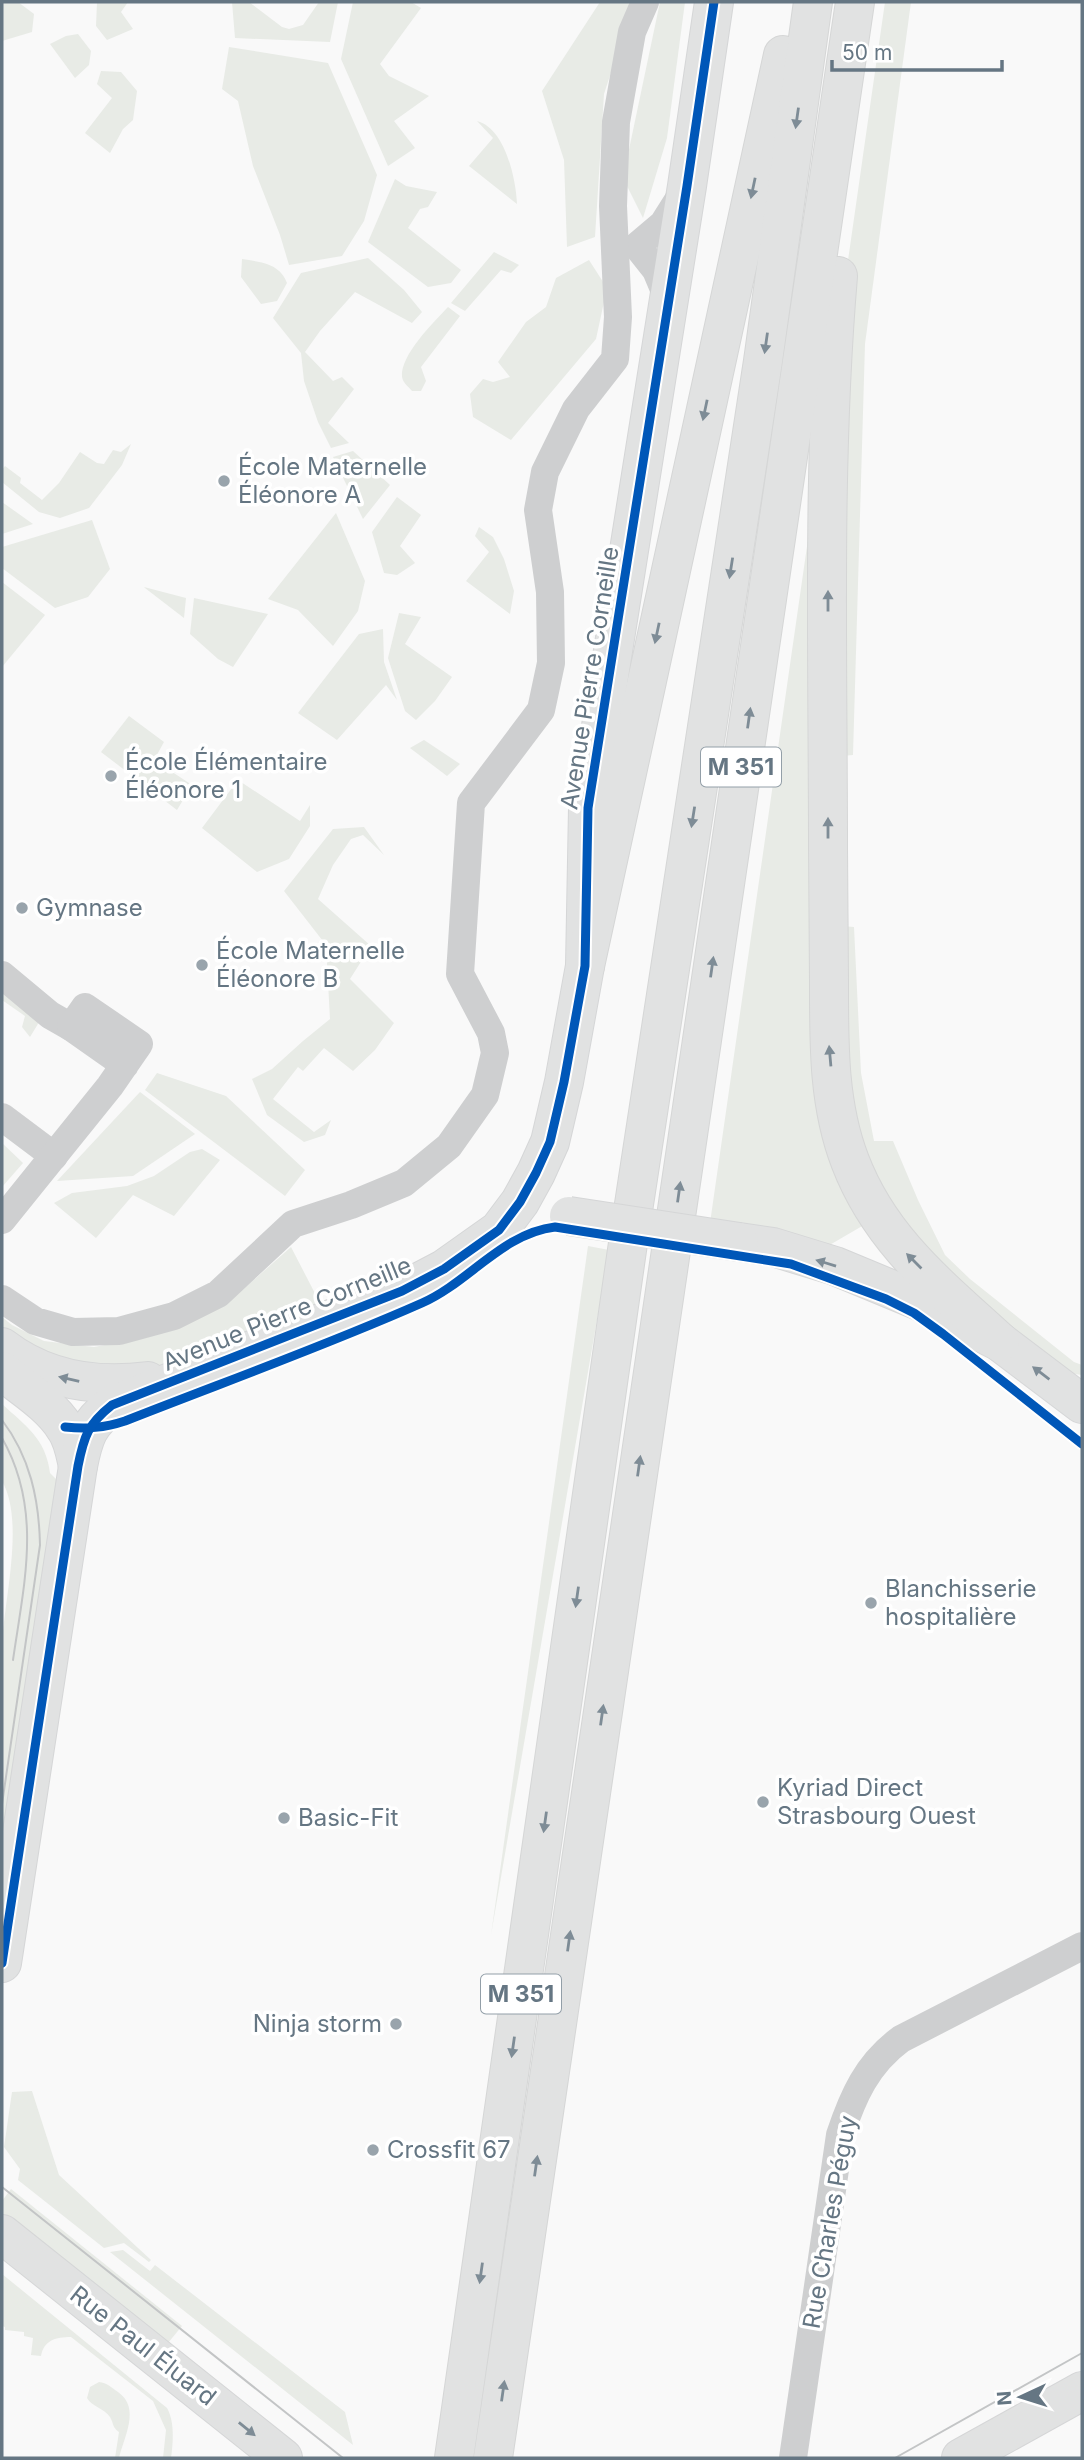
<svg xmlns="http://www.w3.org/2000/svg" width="1084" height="2460" font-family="Inter,sans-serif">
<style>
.green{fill:#e8ebe6}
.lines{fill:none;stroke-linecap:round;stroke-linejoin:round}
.secondary-casing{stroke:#d5d6d7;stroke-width:40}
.highway-casing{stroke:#d5d6d6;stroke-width:40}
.street{stroke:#cecfd0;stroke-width:28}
.secondary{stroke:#e1e2e2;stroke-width:38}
.highway{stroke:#e1e2e2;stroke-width:38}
.tram{stroke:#c3c5c6;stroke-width:2}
.secondary-bridge-casing{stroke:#d5d6d7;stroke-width:40;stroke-linecap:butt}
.secondary-bridge{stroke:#e1e2e2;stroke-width:38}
.cycleway-casing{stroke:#fff;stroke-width:13}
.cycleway{stroke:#0057b8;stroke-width:9}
.oneway{fill:#7e8c96}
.poi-dot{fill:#99a4ac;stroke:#fff;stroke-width:2.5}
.labels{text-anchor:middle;stroke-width:7;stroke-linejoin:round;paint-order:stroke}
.shield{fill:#fff;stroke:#939fa8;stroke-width:2}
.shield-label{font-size:23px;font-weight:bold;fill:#657683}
.poi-label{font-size:24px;fill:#657683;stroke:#fff;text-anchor:start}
.street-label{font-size:24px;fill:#657683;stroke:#fff}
</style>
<rect width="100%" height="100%" fill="#f9f9f9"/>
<g class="green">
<path d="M2,2H18L34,14L32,32L2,41Z"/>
<path d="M97,2H128L121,12L133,29L107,40L96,26Z"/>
<path d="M232,2H249L282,27L289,29L303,25L319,2H338L330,42L235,38Z"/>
<path d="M353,2H411L421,8L380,64L389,76L429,96L394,121L415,148L388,166L341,59Z"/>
<path d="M600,2H634L604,94L595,237L567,247L564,160L542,91Z"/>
<path d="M660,2H685L667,138L643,218L623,178Z"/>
<path d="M885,2H911L865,344L853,755L818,758L864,1225L821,1250L710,1223Z"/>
<path d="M78,34L91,51L89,65L75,78L50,44L66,36Z"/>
<path d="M229,47L328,63L377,175L364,221L342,256L289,265L280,235L253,166L238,101L222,89Z"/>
<path d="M101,71L121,72L137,91L133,120L123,129L110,153L85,133L112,98L97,84Z"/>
<path d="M477,121C505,128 516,179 517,204L469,166L493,138Z"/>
<path d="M395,179L406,186L437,192L428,207L420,209L408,228L461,270L451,283L428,287L368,242Z"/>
<path d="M494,252L519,265L511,273L501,270L465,311L451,303Z"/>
<path d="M368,258L404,290L422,312L412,323L355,292L320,331L305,352L333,381L342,377L354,389L328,423L349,443L331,448L318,422L304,381L301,353L273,318L301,273Z"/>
<path d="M242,259C260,262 280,263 287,283L277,301L261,304L241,277Z"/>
<path d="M589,260L607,288L596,339L511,440L473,417L470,394L483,379L493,382L510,377L498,362L526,322L546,307L556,278Z"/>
<path d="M448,307L460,316L421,367L426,381L421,391H412C408,386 403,383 402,377C400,355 434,322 448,307Z"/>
<path d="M131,444L122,465L89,508L60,518L39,512L2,482V470L5,466L21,478L20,483L42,500L59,483L80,452L97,463L104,464L113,450L121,452Z"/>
<path d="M353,451L390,485L363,519L333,457Z"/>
<path d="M397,497L421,515L400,546L415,563L397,575L384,573L372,532Z"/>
<path d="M2,502L33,524L2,534Z"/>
<path d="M336,513L365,581L358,611L333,646L298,610L268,599Z"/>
<path d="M92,520L110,569L88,597L55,608L2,568V547Z"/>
<path d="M479,527L493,537L504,559L514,591L510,614L466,581L489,552L475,536Z"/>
<path d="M2,582L45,615L2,667Z"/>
<path d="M144,587L186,598L184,618L145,588Z"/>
<path d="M194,598L268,614L233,667L218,659L190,634Z"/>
<path d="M399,613L421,617L405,644L452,677L435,701L416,720L405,711L388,658Z"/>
<path d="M383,629L384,662L397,700L386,685L337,740L298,713L359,634Z"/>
<path d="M129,716L164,742L154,760L192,785L177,810L101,752Z"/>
<path d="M424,740L460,764L447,776L410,748Z"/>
<path d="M238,780L300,821L310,805V826L289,859L257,872L202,828Z"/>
<path d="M364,827L384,855L363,835L351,839L333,865L318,899L371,946L350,979L394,1023L375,1050L353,1071L324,1048L303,1071L298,1067L273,1099L314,1132L331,1120L325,1135L304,1142L267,1115L252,1079L272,1069L303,1041L330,1019L326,945L284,891L333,829Z"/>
<path d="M841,926L854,927L861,1073L874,1141H893L918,1200L945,1255L970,1279L1074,1362L1082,1365V1375L1075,1374L1070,1381L917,1252L854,1132Z"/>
<path d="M2,981L44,1014L30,1037L22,1027L25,1016L2,1000Z"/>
<path d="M157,1073L226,1096L305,1170L285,1196L145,1090Z"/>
<path d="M140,1092L195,1134L133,1176L57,1181Z"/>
<path d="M2,1143L23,1163L2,1187Z"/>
<path d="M202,1149L220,1160L174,1216L133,1195L96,1238L54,1203L72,1193L127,1186L154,1176L190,1152Z"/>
<path d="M588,1246L609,1250L491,1935Z"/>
<path d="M291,1247L321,1305L126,1379L68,1374L2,1335V1317L12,1325L44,1341L94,1347L148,1337L239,1293Z"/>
<path d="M2,1404C26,1426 46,1439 50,1473L57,1480L2,1864C2,1791 0,1717 2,1645C4,1600 25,1521 2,1481Z"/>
<path d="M32,2091L59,2175L151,2260L149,2262L124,2243L104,2248L18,2180L20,2169L4,2147L12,2092Z"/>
<path d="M11,2189L182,2326L163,2349L2,2220V2201Z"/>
<path d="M123,2250L150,2271L155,2265L345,2412L353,2445L110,2252Z"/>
<path d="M2,2274L167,2408C175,2422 173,2443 171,2458H163L166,2430L153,2401L71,2337C56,2337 44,2340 41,2356L31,2355L33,2338L24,2336V2332L5,2330V2327L2,2326Z"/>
<path d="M99,2382C107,2383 111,2387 118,2392C141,2408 124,2437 119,2458H115L119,2432C112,2427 114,2424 110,2417C104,2408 92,2407 87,2398L90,2387Z"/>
</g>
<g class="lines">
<g class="secondary-casing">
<g id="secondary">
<path d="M739,1242L773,1247L835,1266L917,1300L1000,1342L1082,1404"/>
<path d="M2,1347C45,1380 95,1388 148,1381"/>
<path d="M2,1371C23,1388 51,1405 65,1428C73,1439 75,1453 78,1466"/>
<path d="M2,1963L78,1466C84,1436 88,1424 112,1405L402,1291L444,1269L499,1230L520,1202L536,1173L550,1142L564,1082L585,966L588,808L687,186L714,2"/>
<path d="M2,2234L283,2458"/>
<path d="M961,2458L1082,2391"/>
</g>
</g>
<g class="highway-casing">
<g id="highway">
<path d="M838,276C822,465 828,657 828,847C828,892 829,937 829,982C829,1042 828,1104 850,1161C880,1240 939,1286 1000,1342"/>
<path d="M585,966L783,55"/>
<path d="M454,2458L627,1250L763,361L813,2"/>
<path d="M493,2458L855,2"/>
</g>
</g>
<g class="street">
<path d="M669,301L656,270L637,246L663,224L682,194"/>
<path d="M2,975L50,1015L71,1027"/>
<path d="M2,1117L54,1156"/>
<path d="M2,1220L110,1086L139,1044L85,1007L71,1027L125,1065"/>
<path d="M2,1299L35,1321L73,1332L119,1331L174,1316L218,1294L293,1224L351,1205L404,1183L449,1146L485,1095L495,1053L491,1033L460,974L471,803L541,710L551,663L550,592L538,510L545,472L576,409L615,359L618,317L613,206L616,122L632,32L645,2"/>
<path d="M793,2458L840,2135C853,2096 867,2064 901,2039L1082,1946"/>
</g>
<use href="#secondary" class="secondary"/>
<use href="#highway" class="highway"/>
<g class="tram">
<path d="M2,1420C30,1457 39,1499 40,1545L2,1804"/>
<path d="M2,1438C43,1510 24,1583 13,1660"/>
<path d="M2,2187L343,2458"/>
<path d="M895,2458L1082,2353"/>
</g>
<g class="secondary-bridge-casing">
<path id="secondary-bridge" d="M569,1216L739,1242"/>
</g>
<use href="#secondary-bridge" class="secondary-bridge"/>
<g class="cycleway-casing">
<g id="cycleway">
<path d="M65,1427C87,1429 104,1428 125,1421C224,1382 325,1346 422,1303C468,1283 503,1233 555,1227L791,1264L886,1299L914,1313L943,1334L1082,1444"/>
<path d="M2,1963L78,1466C84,1436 88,1424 112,1405L402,1291L444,1269L499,1230L520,1202L536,1173L550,1142L564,1082L585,966L588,808L687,186L714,2"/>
</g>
</g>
<use href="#cycleway" class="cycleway"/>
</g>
<defs><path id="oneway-solid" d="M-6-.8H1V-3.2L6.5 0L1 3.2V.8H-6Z" transform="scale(1.75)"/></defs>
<g class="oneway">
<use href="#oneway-solid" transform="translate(797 118) rotate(98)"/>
<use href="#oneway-solid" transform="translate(753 188) rotate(102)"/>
<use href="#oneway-solid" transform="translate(766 343) rotate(98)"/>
<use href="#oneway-solid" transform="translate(705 410) rotate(102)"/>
<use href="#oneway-solid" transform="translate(731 568) rotate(99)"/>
<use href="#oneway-solid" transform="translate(828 601) rotate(-90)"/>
<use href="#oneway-solid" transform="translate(657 633) rotate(102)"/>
<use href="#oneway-solid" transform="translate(749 718) rotate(-82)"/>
<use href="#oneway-solid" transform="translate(693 817) rotate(99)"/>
<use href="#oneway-solid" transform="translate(828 828) rotate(-90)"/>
<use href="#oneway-solid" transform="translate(712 967) rotate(-82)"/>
<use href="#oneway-solid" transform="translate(830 1056) rotate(-95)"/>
<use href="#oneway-solid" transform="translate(679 1192) rotate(-82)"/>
<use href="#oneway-solid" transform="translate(914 1261) rotate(-135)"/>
<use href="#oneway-solid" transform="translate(826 1263) rotate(-163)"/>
<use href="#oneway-solid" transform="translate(1041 1373) rotate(-143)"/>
<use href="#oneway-solid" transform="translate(69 1379) rotate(-167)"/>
<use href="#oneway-solid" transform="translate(639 1466) rotate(-82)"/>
<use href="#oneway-solid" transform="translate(577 1597) rotate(98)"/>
<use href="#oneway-solid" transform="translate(602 1715) rotate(-82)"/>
<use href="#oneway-solid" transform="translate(545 1822) rotate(98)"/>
<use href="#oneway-solid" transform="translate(569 1941) rotate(-82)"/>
<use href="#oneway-solid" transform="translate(513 2047) rotate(98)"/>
<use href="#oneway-solid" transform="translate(536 2166) rotate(-82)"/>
<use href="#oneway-solid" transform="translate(481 2273) rotate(98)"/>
<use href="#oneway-solid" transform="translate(503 2391) rotate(-82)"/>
<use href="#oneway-solid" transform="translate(247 2429) rotate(39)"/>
</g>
<g class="poi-dot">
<circle cx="224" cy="481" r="7"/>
<circle cx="111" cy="776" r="7"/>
<circle cx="22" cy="908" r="7"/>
<circle cx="202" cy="965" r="7"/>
<circle cx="871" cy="1603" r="7"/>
<circle cx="763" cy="1802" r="7"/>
<circle cx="284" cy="1818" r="7"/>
<circle cx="396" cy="2024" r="7"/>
<circle cx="373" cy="2150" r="7"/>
</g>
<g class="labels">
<g class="shield">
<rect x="701" y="747.5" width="80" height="39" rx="5"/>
<rect x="481" y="1974.5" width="80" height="39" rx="5"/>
</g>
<g class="shield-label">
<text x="741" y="775">M 351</text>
<text x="521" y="2002">M 351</text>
</g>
<g class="poi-label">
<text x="238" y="475">École Maternelle<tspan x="238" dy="28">Éléonore A</tspan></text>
<text x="125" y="770">École Élémentaire<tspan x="125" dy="28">Éléonore 1</tspan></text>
<text x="36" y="916">Gymnase</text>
<text x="216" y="959">École Maternelle<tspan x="216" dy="28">Éléonore B</tspan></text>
<text x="885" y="1597">Blanchisserie<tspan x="885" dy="28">hospitalière</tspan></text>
<text x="777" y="1796">Kyriad Direct<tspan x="777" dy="28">Strasbourg Ouest</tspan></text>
<text x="298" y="1826">Basic-Fit</text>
<text x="382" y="2032" text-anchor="end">Ninja storm</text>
<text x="387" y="2158">Crossfit 67</text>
</g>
<g class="street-label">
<text transform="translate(590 678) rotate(-81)" y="8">Avenue Pierre Corneille</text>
<text transform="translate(287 1314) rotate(-22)" y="8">Avenue Pierre Corneille</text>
<text transform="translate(830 2222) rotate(-80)" y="8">Rue Charles Péguy</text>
<text transform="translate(143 2346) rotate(38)" y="8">Rue Paul Éluard</text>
</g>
</g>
<rect width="1084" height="2460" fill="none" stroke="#657683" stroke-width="7"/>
<g transform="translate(1021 2397) rotate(266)" stroke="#ffffff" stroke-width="5" paint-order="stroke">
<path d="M0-5L12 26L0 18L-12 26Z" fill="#657683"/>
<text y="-10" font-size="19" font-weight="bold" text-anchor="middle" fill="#657683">N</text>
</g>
<path d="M832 60v10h170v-10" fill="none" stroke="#657683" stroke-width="3.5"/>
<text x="842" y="60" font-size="21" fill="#657683" stroke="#ffffff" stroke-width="5" paint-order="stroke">50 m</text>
</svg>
